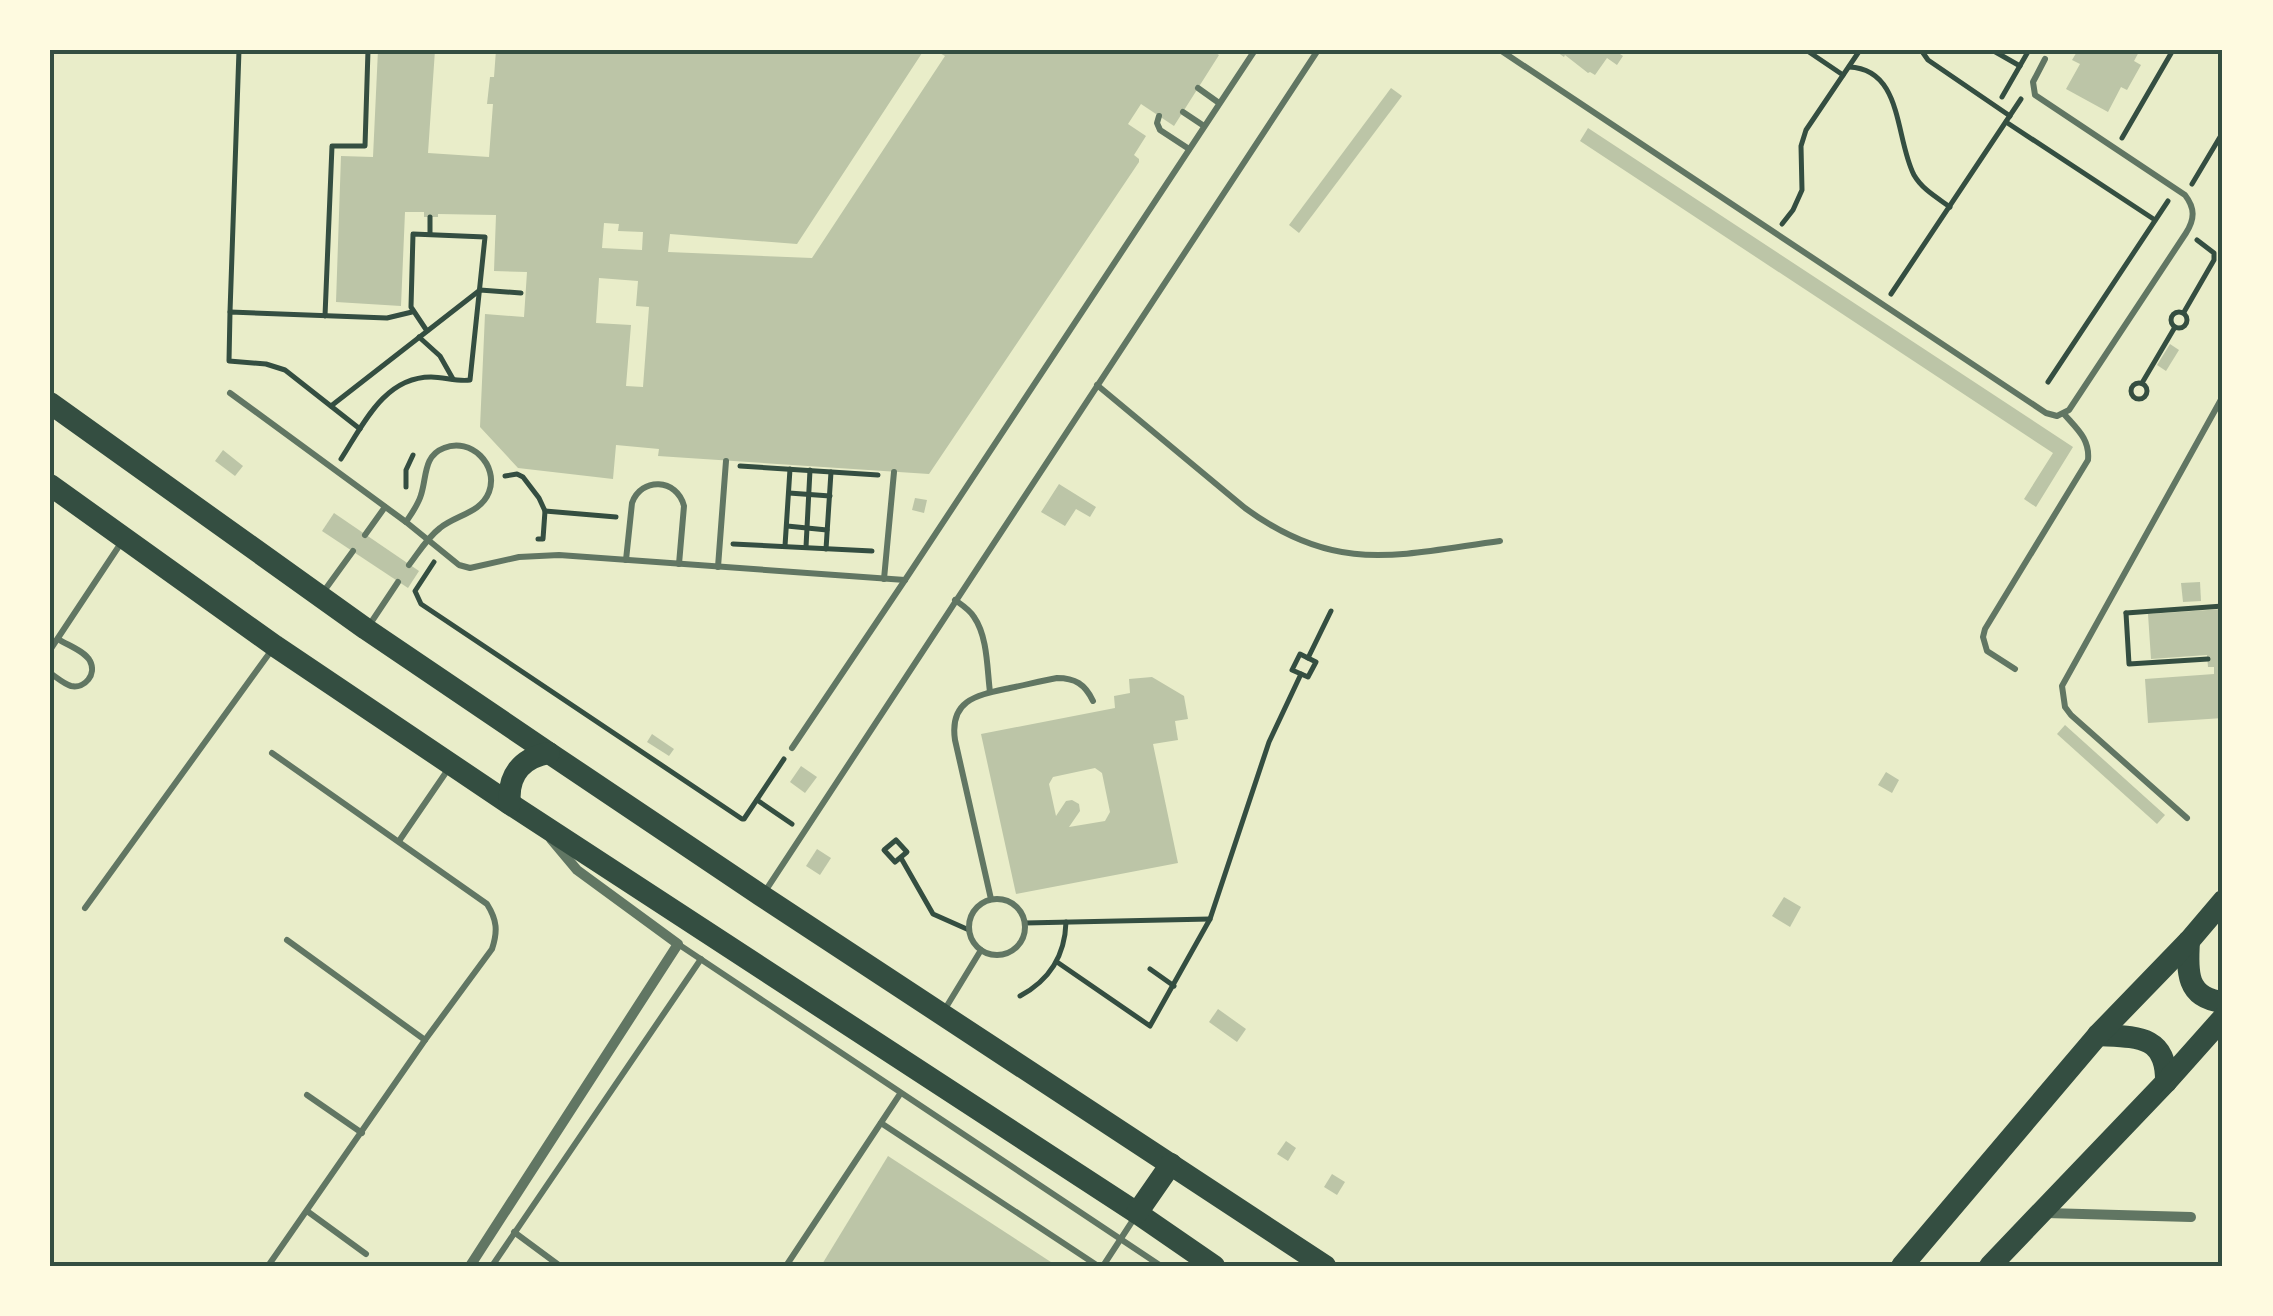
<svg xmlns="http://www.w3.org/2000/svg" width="2273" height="1316" font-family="'Alegreya Sans',sans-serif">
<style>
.building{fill:#bcc5a7;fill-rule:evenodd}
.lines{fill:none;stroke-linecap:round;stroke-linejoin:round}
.path{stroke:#344e41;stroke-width:5}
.service{stroke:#617663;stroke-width:6}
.minor{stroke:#617663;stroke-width:10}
.primary{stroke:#344e41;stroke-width:22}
.neatline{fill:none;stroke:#344e41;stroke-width:4}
</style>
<rect width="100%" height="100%" fill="#e9edc9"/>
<g class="building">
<path d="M378,50H435L428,153L489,157L493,104H487L490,77H494L496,50H924L797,244L670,234L668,252L812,258L945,56L934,50H1211L1219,55L1174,126L1141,104L1128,124L1146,136L1134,155L1139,159V162L929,474L658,456L659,449L616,445L613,479L518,468L480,427L485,314L524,317L527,272L494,271L496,215L438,214V217H424V212H405L401,306L336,302L341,156L373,157ZM604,223L619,224L618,231L643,232L642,250L602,248ZM599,278L638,281L636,306L649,307L643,387L626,386L631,325L596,323Z"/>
<path d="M1554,50H1614L1623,56L1617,65L1607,58L1595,75L1590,72L1588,73L1565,55L1564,57Z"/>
<path d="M2078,50H2140L2134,61L2141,65L2127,90L2121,87L2108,112L2066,89L2080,64L2072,60Z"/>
<path d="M1391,88L1402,96L1299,233L1289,225Z"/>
<path d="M1588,128L2073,447L2036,507L2024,499L2053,453L1580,141Z"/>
<path d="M2170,344L2179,350L2166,371L2157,365Z"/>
<path d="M223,450L243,466L235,476L215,461Z"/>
<path d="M1059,484L1096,507L1090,517L1076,509L1065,526L1041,512Z"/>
<path d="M915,498L927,500L924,513L912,510Z"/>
<path d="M334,513L419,571L408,588L322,531Z"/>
<path d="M2200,582L2201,601L2183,602L2181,583Z"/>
<path d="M2223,609V718L2148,723L2145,679L2214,674V667H2208L2207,655L2151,659L2148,614Z"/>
<path d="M1152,677L1184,696L1188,719L1175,721L1178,740L1153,744L1178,863L1016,894L981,734L1115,708L1114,696L1130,693L1129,679ZM1095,768L1102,773L1110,812L1105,821L1069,827L1080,811L1079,804L1072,800L1066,801L1056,816L1049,784L1053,777Z"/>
<path d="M2065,725L2165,815L2157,824L2057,734Z"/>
<path d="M652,734L674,749L669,756L647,742Z"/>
<path d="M801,766L817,777L805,793L790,782Z"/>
<path d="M1886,772L1899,780L1892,793L1878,785Z"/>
<path d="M817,849L831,858L820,875L806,866Z"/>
<path d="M1784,897L1801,907L1790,927L1772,916Z"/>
<path d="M1218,1009L1246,1029L1237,1042L1209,1022Z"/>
<path d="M1286,1141L1296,1148L1288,1161L1277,1154Z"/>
<path d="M888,1156L1057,1266H821Z"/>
<path d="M1332,1174L1345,1182L1337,1195L1324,1187Z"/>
</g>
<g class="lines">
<g class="path">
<path d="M1921,50L1928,60L2010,116"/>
<path d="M1992,50L2020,66"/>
<path d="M1809,52L1843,75"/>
<path d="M1849,67C1903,69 1895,138 1914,175C1922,189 1936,197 1950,207"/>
<path d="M2002,97L2029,50"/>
<path d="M2006,122L2155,220"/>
<path d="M2122,138L2173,50"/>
<path d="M2192,184L2223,132"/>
<path d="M1782,224L1793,210L1802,190L1801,146L1806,130L1860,50"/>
<path d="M430,234V217"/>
<path d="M1891,294L2021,99"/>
<circle cx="2179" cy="320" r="8"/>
<path d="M230,312L239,50"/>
<path d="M2184,312L2214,260V253L2197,240"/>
<path d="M325,316L332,146H365L368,50"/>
<path d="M419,337L440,356L453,379"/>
<path d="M2048,382L2168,201"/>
<circle cx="2139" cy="391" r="8"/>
<path d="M2142,383L2175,327"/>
<path d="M331,406L480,290L521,293"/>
<path d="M360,429L285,370L266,364L229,361L230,312L387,318L412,312"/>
<path d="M341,459C363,425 384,377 431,377C444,377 458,382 470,380L485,237L413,234L411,307L427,331"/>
<path d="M740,466L878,475"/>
<path d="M505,476L517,474L523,477L539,498L545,511L543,539H538"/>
<path d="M406,487V470L413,455"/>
<path d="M789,493L830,496"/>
<path d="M545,511L616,517"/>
<path d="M787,526L827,530"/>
<path d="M733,544L872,551"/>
<path d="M785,546L790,469"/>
<path d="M806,547L810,470"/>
<path d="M826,549L831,472"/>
<path d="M434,562L415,591L421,604L742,819H744L784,759"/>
<path d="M2126,613L2129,664L2208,659"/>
<path d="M2126,613L2223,606"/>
<path d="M1300,654L1316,662L1308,677L1292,670Z"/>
<path d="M1308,658L1331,611"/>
<path d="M757,800L792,824"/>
<path d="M896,840L907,852L895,862L884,850Z"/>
<path d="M901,858L933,914L969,930"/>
<path d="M1025,923L1210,919"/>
<path d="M1057,962L1150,1026L1210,919L1269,742L1301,674"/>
<path d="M1150,969L1174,986"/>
<path d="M1020,996C1050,980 1065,956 1066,922"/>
</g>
<g class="service">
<path d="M1500,50L2046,413L2057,416L2069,410L2186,233C2195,219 2195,208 2185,195L2035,95L2033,82L2045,59"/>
<path d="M1198,88L1219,103"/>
<path d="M1183,112L1204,126"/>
<path d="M1159,116L1157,123L1160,130L1189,149"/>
<path d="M1097,385L1245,508C1336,575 1397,555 1500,541"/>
<path d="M230,393L406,522L459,565L470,568L519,557L559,555L905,580"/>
<path d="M406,522C412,513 418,505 421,495C427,477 423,456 444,448C471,437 499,465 489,492C481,513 456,515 440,528C427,538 419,552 409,565"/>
<path d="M365,535L385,507"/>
<path d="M626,560L632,503C641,477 677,478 684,506L679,564"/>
<path d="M718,567L726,461"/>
<path d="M884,579L894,472"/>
<path d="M324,591L353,551"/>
<path d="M955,600C962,605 970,610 974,617C988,637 987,670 990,692"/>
<path d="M370,624L398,582"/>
<path d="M50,650L121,543"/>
<path d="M2015,669L1987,651L1983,637L1985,629L2088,460C2090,439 2077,429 2064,414"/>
<path d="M50,673C56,677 64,684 71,686C85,689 97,674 90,661C85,651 67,645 58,639"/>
<path d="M792,748L905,580L1255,50"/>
<path d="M2187,818L2071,715L2065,707L2062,686L2223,396"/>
<path d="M399,841L449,768"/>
<path d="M764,893L1318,50"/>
<circle cx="997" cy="927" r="28"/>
<path d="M991,899L955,740C949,699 978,695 1010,688C1025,685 1041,681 1057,678C1075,678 1085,684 1093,701"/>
<path d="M85,908L271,651"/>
<path d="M287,940L425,1040"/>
<path d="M678,944L1161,1266"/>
<path d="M945,1009L981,950"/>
<path d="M307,1095L362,1133"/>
<path d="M881,1123L1098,1266"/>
<path d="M307,1211L366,1254"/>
<path d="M514,1232L560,1266"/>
<path d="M268,1266L425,1040L492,949C498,931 497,920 487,904L272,753"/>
<path d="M492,1266L701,959"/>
<path d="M786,1266L900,1094"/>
<path d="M1103,1266L1135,1217"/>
</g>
<g class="minor">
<path d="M2046,1213L2191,1217"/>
<path d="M470,1266L678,944L577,870L551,839"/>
</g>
<g class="primary">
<path d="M50,403L366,629L549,753L762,896L1325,1266"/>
<path d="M50,485L275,646L510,804L1137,1213L1214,1266"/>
<path d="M510,804C507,776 521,758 549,753"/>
<path d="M2189,941C2187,972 2186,998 2223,1002"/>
<path d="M2098,1035C2135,1037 2167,1034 2166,1082"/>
<path d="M1137,1213L1171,1164"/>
<path d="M1902,1266L2098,1035L2189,941L2223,901"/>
<path d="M1990,1266L2166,1082L2223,1018"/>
</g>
</g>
<rect width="2273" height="1316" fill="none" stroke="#fefae0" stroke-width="105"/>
<rect x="52" y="52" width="2168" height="1212" class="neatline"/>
</svg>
